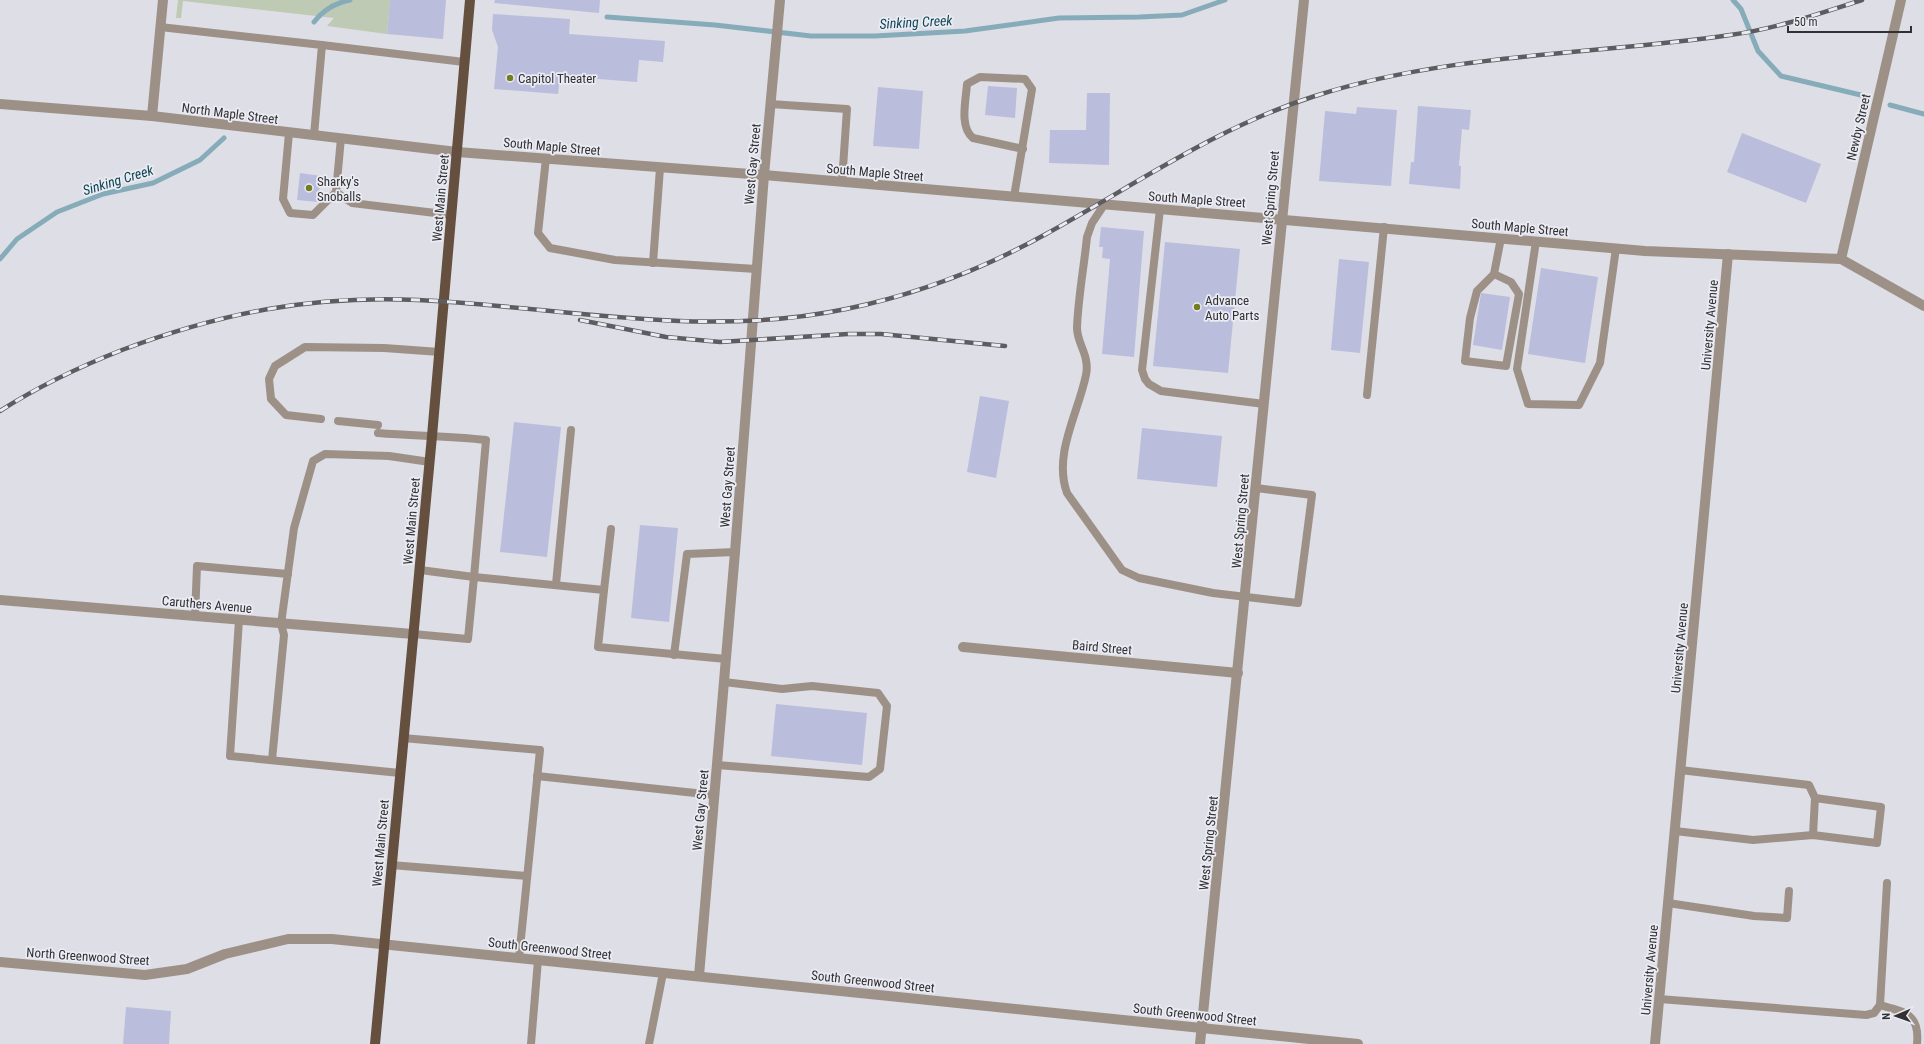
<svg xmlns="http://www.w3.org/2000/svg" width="1924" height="1044" font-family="'Roboto Condensed',sans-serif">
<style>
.green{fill:#becab4}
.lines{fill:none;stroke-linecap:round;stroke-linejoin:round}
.stream{stroke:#86acb9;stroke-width:5}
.building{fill:#bbbddd}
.service{stroke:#9d9187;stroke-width:8}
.minor{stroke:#9d9187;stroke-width:10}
.tertiary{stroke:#9d9187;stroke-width:10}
.primary{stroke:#65503f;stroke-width:10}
.rail-casing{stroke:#5d5d61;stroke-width:4.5}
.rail{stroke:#ebecf3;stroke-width:3;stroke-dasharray:9;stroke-linecap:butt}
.poi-dot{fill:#747c26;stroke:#ebecf3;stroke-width:1.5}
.labels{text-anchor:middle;stroke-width:3.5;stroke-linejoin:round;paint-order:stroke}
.poi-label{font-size:13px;fill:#313134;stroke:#ebecf3;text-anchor:start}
.street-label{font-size:13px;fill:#313134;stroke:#ebecf3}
.water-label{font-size:14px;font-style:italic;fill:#0f4655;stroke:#ebecf3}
</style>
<rect width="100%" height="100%" fill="#dedee6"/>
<path class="green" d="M178,0H390L387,34L327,26L334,18L183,1L181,18H176Z"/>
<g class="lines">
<g class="stream">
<path d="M1733,0L1741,9L1758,51L1781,76L1865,96"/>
<path d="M607,17L715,25L811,36H875L965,31L1059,18L1139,17L1182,15L1225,0"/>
<path d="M314,22C324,9 335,3 350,0"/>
<path d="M1890,105L1924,114"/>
<path d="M0,259L17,239L57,212L103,194L153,183L200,160L224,138"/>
</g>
</g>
<g class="building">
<path d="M390,0H446L443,39L387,34Z"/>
<path d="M495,0H600L599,13L494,3Z"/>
<path d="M493,14L570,19L569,34L665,41L663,62L639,60L637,82L560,76L558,94L494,89L498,47L492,30Z"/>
<path d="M988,86L1017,88L1015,118L985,115Z"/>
<path d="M878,87L923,91L919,149L873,146Z"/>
<path d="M1087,93H1110L1109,165L1049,163L1050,130H1086Z"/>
<path d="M1418,106L1471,110L1469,130L1462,129L1459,166H1461L1460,189L1409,184L1411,162H1414Z"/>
<path d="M1357,107L1397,110L1391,186L1319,181L1325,111L1356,114Z"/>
<path d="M1742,133L1821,164L1806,203L1727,172Z"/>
<path d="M300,173L321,176L318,202L297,200Z"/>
<path d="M1101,227L1144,231L1134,357L1102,354L1110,259L1102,258L1103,247H1099Z"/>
<path d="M1165,242L1240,249L1228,373L1153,366Z"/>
<path d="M1339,259L1369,262L1360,353L1331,350Z"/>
<path d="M1541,268L1598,277L1585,363L1528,354Z"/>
<path d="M1481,293L1510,297L1502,350L1473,345Z"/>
<path d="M980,396L1009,401L996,478L967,472Z"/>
<path d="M514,422L561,427L547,557L500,552Z"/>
<path d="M1142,428L1222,436L1217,487L1137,479Z"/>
<path d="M640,525L678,528L669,622L631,618Z"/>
<path d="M776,704L867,713L862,765L771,756Z"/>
<path d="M126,1007L171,1011L169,1044H123Z"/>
</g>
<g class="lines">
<g class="service">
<path d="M160,27L322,45L314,135"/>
<path d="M322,45L464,62"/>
<path d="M770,104L847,109L842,182"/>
<path d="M289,133L283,199L290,213L313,215L336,192"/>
<path d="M341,138L336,192L352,203L452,215"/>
<path d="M546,158L538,233L550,248L615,260L756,269"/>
<path d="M1014,197L1032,89L1025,79L980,77L967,84C966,100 959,127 973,138L1023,149"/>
<path d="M1104,205L1092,223L1087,237C1084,267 1078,298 1077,328C1077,344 1090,355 1086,375C1078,414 1053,454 1067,493L1122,570L1139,578L1213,593L1298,603L1312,495L1256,488"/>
<path d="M1160,209L1142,370L1145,379L1149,384L1161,391L1264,404"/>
<path d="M1536,241L1517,369L1528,404L1579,405L1600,363L1616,248"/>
<path d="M653,263L660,168"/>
<path d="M1494,274L1511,282L1519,294L1506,366L1465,361L1470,318L1477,291L1494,274L1501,238"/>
<path d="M1367,395L1384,227"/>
<path d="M321,419L286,415L271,399L269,379L275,366L305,347L384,348L440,352"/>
<path d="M338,421L378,425"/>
<path d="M378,433C414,436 450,436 486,440L474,577L420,570"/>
<path d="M556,584L571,430"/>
<path d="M604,590L611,529"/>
<path d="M195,616L197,566L288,574"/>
<path d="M239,620L230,756L400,773"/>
<path d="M413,634L468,639L474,577L604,590L598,647L726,659"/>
<path d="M674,655L687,554L735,552"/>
<path d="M403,738L540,750L519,958"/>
<path d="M272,760L284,635L281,624L294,528L313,461L325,454L389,456L430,462"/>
<path d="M717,765L869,777L880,769L887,706L878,693L812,686L782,689L724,682"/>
<path d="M1680,770L1809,785L1815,798L1813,835"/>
<path d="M537,776L714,795"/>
<path d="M1675,831L1753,840L1813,835L1877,843L1881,807L1815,798"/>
<path d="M391,865L527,876"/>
<path d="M1668,903L1754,916L1787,918L1789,891"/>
<path d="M1659,999L1866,1015L1874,1013L1880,1005L1887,883"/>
<path d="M1880,1005C1905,1012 1920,1014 1917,1044"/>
<path d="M531,1044L538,960"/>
<path d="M649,1044L663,973"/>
</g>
<g class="minor">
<path d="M0,104L152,116L457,152"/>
<path d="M152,116L163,0"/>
<path d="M1841,259L1901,0"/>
<path d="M0,600L413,634"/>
<path d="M963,647L1238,673"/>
<path d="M0,962L145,975L187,969L225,954L288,939H332L1358,1044"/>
<path d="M699,976L735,552L764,175L780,0"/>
<path d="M1200,1044L1304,0"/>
<path d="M1655,1044L1728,254"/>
</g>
<path class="tertiary" d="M457,152L764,175L1645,251L1841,259L1924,306"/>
<path class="primary" d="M375,1044L432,436L470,0"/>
<g class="rail-casing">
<g id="rail">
<path d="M580,320L666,337L720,342L848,334H881L1005,346"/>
<path d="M0,411C39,386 79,367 122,350C221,313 311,295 418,300C563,307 700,339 846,309C915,295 985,268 1046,234C1135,185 1217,127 1315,96C1449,53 1592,55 1730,35C1775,29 1818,14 1862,0"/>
</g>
</g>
<use href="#rail" class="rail"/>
</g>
<g class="poi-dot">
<circle cx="510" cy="78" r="4"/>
<circle cx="309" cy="188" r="4"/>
<circle cx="1197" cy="307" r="4"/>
</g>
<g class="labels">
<g class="poi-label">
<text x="518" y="83">Capitol Theater</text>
<text x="317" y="186">Sharky's<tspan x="317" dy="15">Snoballs</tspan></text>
<text x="1205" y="305">Advance<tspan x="1205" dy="15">Auto Parts</tspan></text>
</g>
<g class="street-label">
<text transform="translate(230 113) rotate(7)" y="5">North Maple Street</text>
<text transform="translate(1858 127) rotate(-77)" y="5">Newby Street</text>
<text transform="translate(552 146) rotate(5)" y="5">South Maple Street</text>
<text transform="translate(752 164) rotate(-85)" y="5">West Gay Street</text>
<text transform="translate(875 172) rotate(5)" y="5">South Maple Street</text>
<text transform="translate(440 198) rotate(-85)" y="5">West Main Street</text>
<text transform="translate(1270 198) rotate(-85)" y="5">West Spring Street</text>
<text transform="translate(1197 199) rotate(4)" y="5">South Maple Street</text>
<text transform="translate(1520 227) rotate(5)" y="5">South Maple Street</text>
<text transform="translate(1709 325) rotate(-85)" y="5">University Avenue</text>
<text transform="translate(727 487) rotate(-86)" y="5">West Gay Street</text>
<text transform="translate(411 521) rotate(-85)" y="5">West Main Street</text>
<text transform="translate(1240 521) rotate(-85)" y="5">West Spring Street</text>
<text transform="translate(207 604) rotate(5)" y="5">Caruthers Avenue</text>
<text transform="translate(1102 647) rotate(5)" y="5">Baird Street</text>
<text transform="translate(1679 648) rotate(-85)" y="5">University Avenue</text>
<text transform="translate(700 810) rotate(-85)" y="5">West Gay Street</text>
<text transform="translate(380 843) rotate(-85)" y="5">West Main Street</text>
<text transform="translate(1208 843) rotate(-84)" y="5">West Spring Street</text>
<text transform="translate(550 948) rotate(6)" y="5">South Greenwood Street</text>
<text transform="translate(88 956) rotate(4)" y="5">North Greenwood Street</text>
<text transform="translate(1649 970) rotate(-85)" y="5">University Avenue</text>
<text transform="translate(873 981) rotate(6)" y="5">South Greenwood Street</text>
<text transform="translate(1195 1014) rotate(6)" y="5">South Greenwood Street</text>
</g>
<g class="water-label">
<text transform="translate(916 22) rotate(-3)" y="5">Sinking Creek</text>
<text transform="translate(118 180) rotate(-17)" y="5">Sinking Creek</text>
</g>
</g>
<g transform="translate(1896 1016) rotate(268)" stroke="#ebecf3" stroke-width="3" paint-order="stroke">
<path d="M0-3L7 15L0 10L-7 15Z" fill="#313134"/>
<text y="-6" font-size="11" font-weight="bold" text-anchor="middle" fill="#313134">N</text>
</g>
<path d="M1788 26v6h123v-6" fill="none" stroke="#313134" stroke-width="2"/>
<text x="1794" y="26" font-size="12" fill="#313134" stroke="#ebecf3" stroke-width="3" paint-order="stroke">50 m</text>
</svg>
